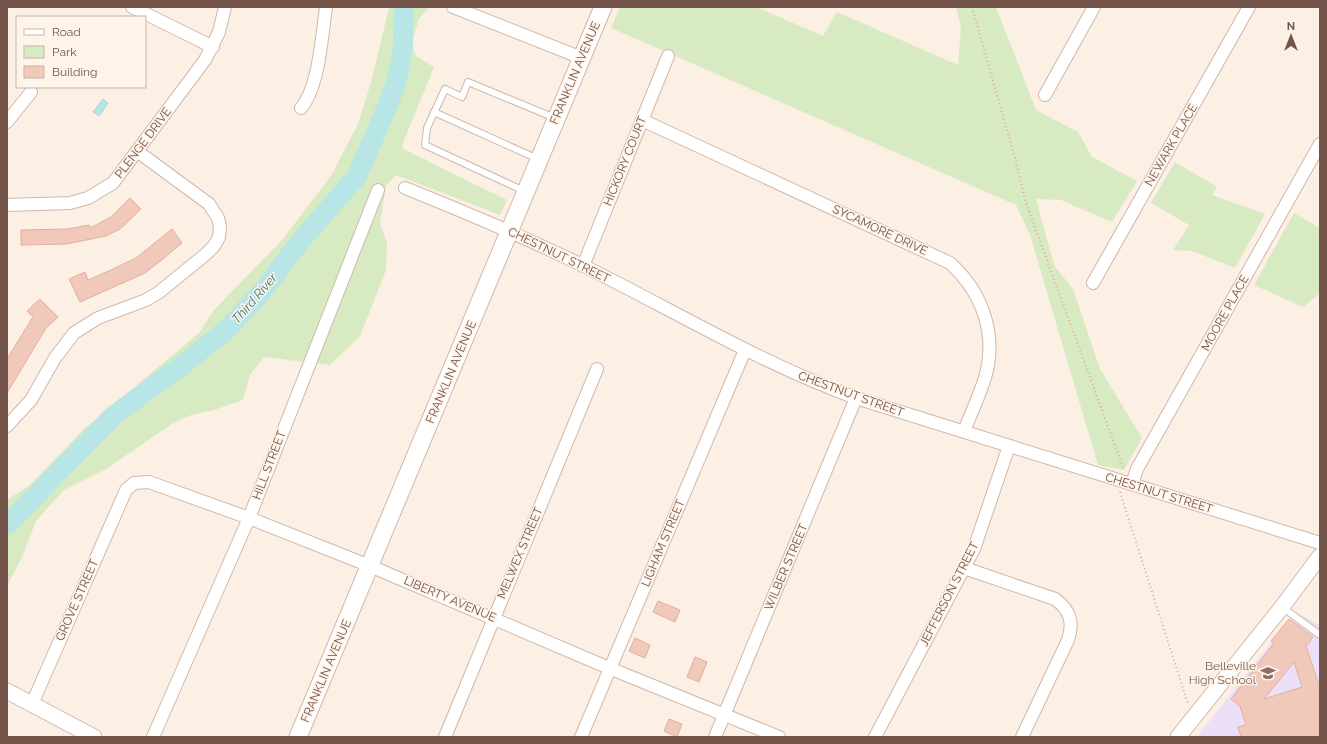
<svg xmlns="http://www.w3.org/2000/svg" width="1327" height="744" font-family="Raleway,sans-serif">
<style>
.education{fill:#ece0f8}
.green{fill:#d8eac2}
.water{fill:#b8e5e6;stroke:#9ed6d7}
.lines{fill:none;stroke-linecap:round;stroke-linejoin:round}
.river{stroke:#b8e5e6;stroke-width:20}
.building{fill:#f1c9bb;stroke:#e4ad9c;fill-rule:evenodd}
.service-casing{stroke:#d0b7ad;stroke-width:8}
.minor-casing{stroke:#d0b7ad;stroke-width:14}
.tertiary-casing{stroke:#d0b7ad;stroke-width:17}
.secondary-casing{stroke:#d2b6aa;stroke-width:19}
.path{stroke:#d6ac9f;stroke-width:2;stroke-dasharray:1 3;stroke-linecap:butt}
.service{stroke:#fff;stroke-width:6}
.minor{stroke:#fff;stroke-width:12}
.tertiary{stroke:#fff;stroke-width:15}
.secondary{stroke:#fff;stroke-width:17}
.labels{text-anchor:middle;stroke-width:3;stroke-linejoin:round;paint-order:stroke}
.street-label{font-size:12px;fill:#745349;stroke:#fff4ea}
.education-label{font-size:12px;fill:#785e54;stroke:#fff4ea;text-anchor:end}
.water-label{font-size:13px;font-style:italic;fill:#3d787a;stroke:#fff4ea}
</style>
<rect width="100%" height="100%" fill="#fcefe4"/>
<path class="education" d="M1295,612L1320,625V737H1197Z"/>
<g class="green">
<path d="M389,7H429L419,19L411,44L416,56L434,67L403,143V149L507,200L500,215L396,175L386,186L380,224L387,243L386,270L360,336L330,365L264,357L250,375L243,400L214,410L191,415L172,424L106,469L64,490L36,521L22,557L7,586V500L30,485L83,430L199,333L213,311L282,240L331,176L358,124L372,79Z"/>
<path d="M620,7H756L823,36L837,12L958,65L961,27L956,7H996L1036,110L1078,132L1092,157L1137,181L1112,222L1061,200L1036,199L1054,265L1073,289L1100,369L1142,438L1124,470L1098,465L1030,235L1016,205L611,28Z"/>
<path d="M1175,162L1217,187L1212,195L1265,214L1235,268L1192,251L1173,250L1189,225L1151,203Z"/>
<path d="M1294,213L1320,228V293L1303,307L1254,285Z"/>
</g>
<path class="water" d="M103,99L108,103L99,116L93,112Z"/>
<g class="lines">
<path class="river" d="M7,525L113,416L185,363L226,330L261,293L298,244L357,176L388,105L397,80L403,46L404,7"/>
</g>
<g class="building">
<path d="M130,198L141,209L120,229L106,236L66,244L21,245V230L68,229L89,225L90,228L111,217Z"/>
<path d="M172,229L182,243L163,259L145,273L80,302L69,279L85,272L88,280L111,270L136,258Z"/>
<path d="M40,299L58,317L46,328L7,393V359L33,317L27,311Z"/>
<path d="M658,601L680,610L675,622L653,612Z"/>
<path d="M1289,619L1313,637L1306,646L1318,682L1320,681V737H1241L1238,727L1246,725L1240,706L1231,699L1274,643L1271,641ZM1294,662L1302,687L1264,699Z"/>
<path d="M635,638L650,645L645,658L629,651Z"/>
<path d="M695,657L707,662L699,682L687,677Z"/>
<path d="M669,719L682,724L677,737L664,731Z"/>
</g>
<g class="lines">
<g class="service-casing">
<g id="service">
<path d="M434,112L538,159"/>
<path d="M524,191L425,145L427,128L445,89L462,97L468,82L555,118"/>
<path d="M1282,607L1320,635"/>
</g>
</g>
<g class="minor-casing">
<g id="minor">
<path d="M132,7L213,47"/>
<path d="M453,7L582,58"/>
<path d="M1045,95L1094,7"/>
<path d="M301,108C319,87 322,35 326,7"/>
<path d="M642,120L950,263C981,291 997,332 986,374C981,393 971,413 964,431"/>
<path d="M7,122L31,92"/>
<path d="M405,188C465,212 524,237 582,265C673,310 760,363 856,398L1320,543"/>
<path d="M7,205L70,203L88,198L113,183L205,60L219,32L225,7"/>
<path d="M583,266L668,56"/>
<path d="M1093,283L1249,7"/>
<path d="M7,426L31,400L55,358L74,333L98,318L146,300L158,293L206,254L214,246L219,237L220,227L218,218L209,204L137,151"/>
<path d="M1132,484L1137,469L1320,144"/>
<path d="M964,568L1055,599C1070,610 1074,622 1068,640L1022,737"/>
<path d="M32,704L126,490L134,483L149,482L249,518L370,566L609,668L779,737"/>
<path d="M153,737L249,518L378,190"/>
<path d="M445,737L597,369"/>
<path d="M581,737L745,350"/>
<path d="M715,737L856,398"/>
<path d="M875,737L974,549L1009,446"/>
</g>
</g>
<g class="tertiary-casing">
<g id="tertiary">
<path d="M7,691L94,737"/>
<path d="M1178,737L1282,607L1320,556"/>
</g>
</g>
<g class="secondary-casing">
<path id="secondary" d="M298,737L603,7"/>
</g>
<g class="path">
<path d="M972,7L1015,158L1026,203L1124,470"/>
<path d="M1120,492L1188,704"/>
</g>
<use href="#service" class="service"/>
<use href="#minor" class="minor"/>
<use href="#tertiary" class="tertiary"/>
<use href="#secondary" class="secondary"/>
</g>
<defs>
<g id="school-bare" transform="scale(1.2)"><path d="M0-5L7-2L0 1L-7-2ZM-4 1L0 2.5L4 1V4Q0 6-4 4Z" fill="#8d6e63" stroke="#fff4ea" stroke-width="2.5" paint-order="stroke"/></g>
</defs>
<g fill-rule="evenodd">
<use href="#school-bare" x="1268" y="673"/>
</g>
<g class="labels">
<g class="street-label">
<text transform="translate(575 73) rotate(-67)" y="4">FRANKLIN AVENUE</text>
<text transform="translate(143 143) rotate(-53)" y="4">PLENGE DRIVE</text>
<text transform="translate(1171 145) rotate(-60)" y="4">NEWARK PLACE</text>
<text transform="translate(625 161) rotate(-68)" y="4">HICKORY COURT</text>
<text transform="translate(880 230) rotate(25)" y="4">SYCAMORE DRIVE</text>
<text transform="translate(559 255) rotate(26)" y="4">CHESTNUT STREET</text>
<text transform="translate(1225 313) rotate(-61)" y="4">MOORE PLACE</text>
<text transform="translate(451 372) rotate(-67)" y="4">FRANKLIN AVENUE</text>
<text transform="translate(851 394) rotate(20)" y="4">CHESTNUT STREET</text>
<text transform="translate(269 465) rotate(-69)" y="4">HILL STREET</text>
<text transform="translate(1159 493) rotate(17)" y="4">CHESTNUT STREET</text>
<text transform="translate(663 543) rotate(-67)" y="4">LIGHAM STREET</text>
<text transform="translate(520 553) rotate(-67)" y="4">MELWEX STREET</text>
<text transform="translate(786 567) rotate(-67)" y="4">WILBER STREET</text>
<text transform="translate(949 594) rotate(-63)" y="4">JEFFERSON STREET</text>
<text transform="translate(450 599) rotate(23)" y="4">LIBERTY AVENUE</text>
<text transform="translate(77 600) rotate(-66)" y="4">GROVE STREET</text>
<text transform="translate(326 671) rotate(-67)" y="4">FRANKLIN AVENUE</text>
</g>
<g class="education-label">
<text x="1256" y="670">Belleville<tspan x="1256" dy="14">High School</tspan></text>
</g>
<g class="water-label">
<text transform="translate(254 298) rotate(-49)" y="5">Third River</text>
</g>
</g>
<rect width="1327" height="744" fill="none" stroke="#745349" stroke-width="16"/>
<rect x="16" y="16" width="130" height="72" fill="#fff4ea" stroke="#c7b4aa"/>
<rect x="24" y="29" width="20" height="6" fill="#ffffff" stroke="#c7b4aa"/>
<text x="52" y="36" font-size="12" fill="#745349">Road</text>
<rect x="24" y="46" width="20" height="12" fill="#d8eac2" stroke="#c7b4aa"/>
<text x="52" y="56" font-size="12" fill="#745349">Park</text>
<rect x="24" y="66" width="20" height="12" fill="#f1c9bb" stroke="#c7b4aa"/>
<text x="52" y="76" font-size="12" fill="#745349">Building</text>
<g transform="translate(1291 36)" stroke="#fff4ea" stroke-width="3" paint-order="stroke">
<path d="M0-3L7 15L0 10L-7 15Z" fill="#745349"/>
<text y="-6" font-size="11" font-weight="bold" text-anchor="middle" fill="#745349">N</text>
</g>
</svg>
